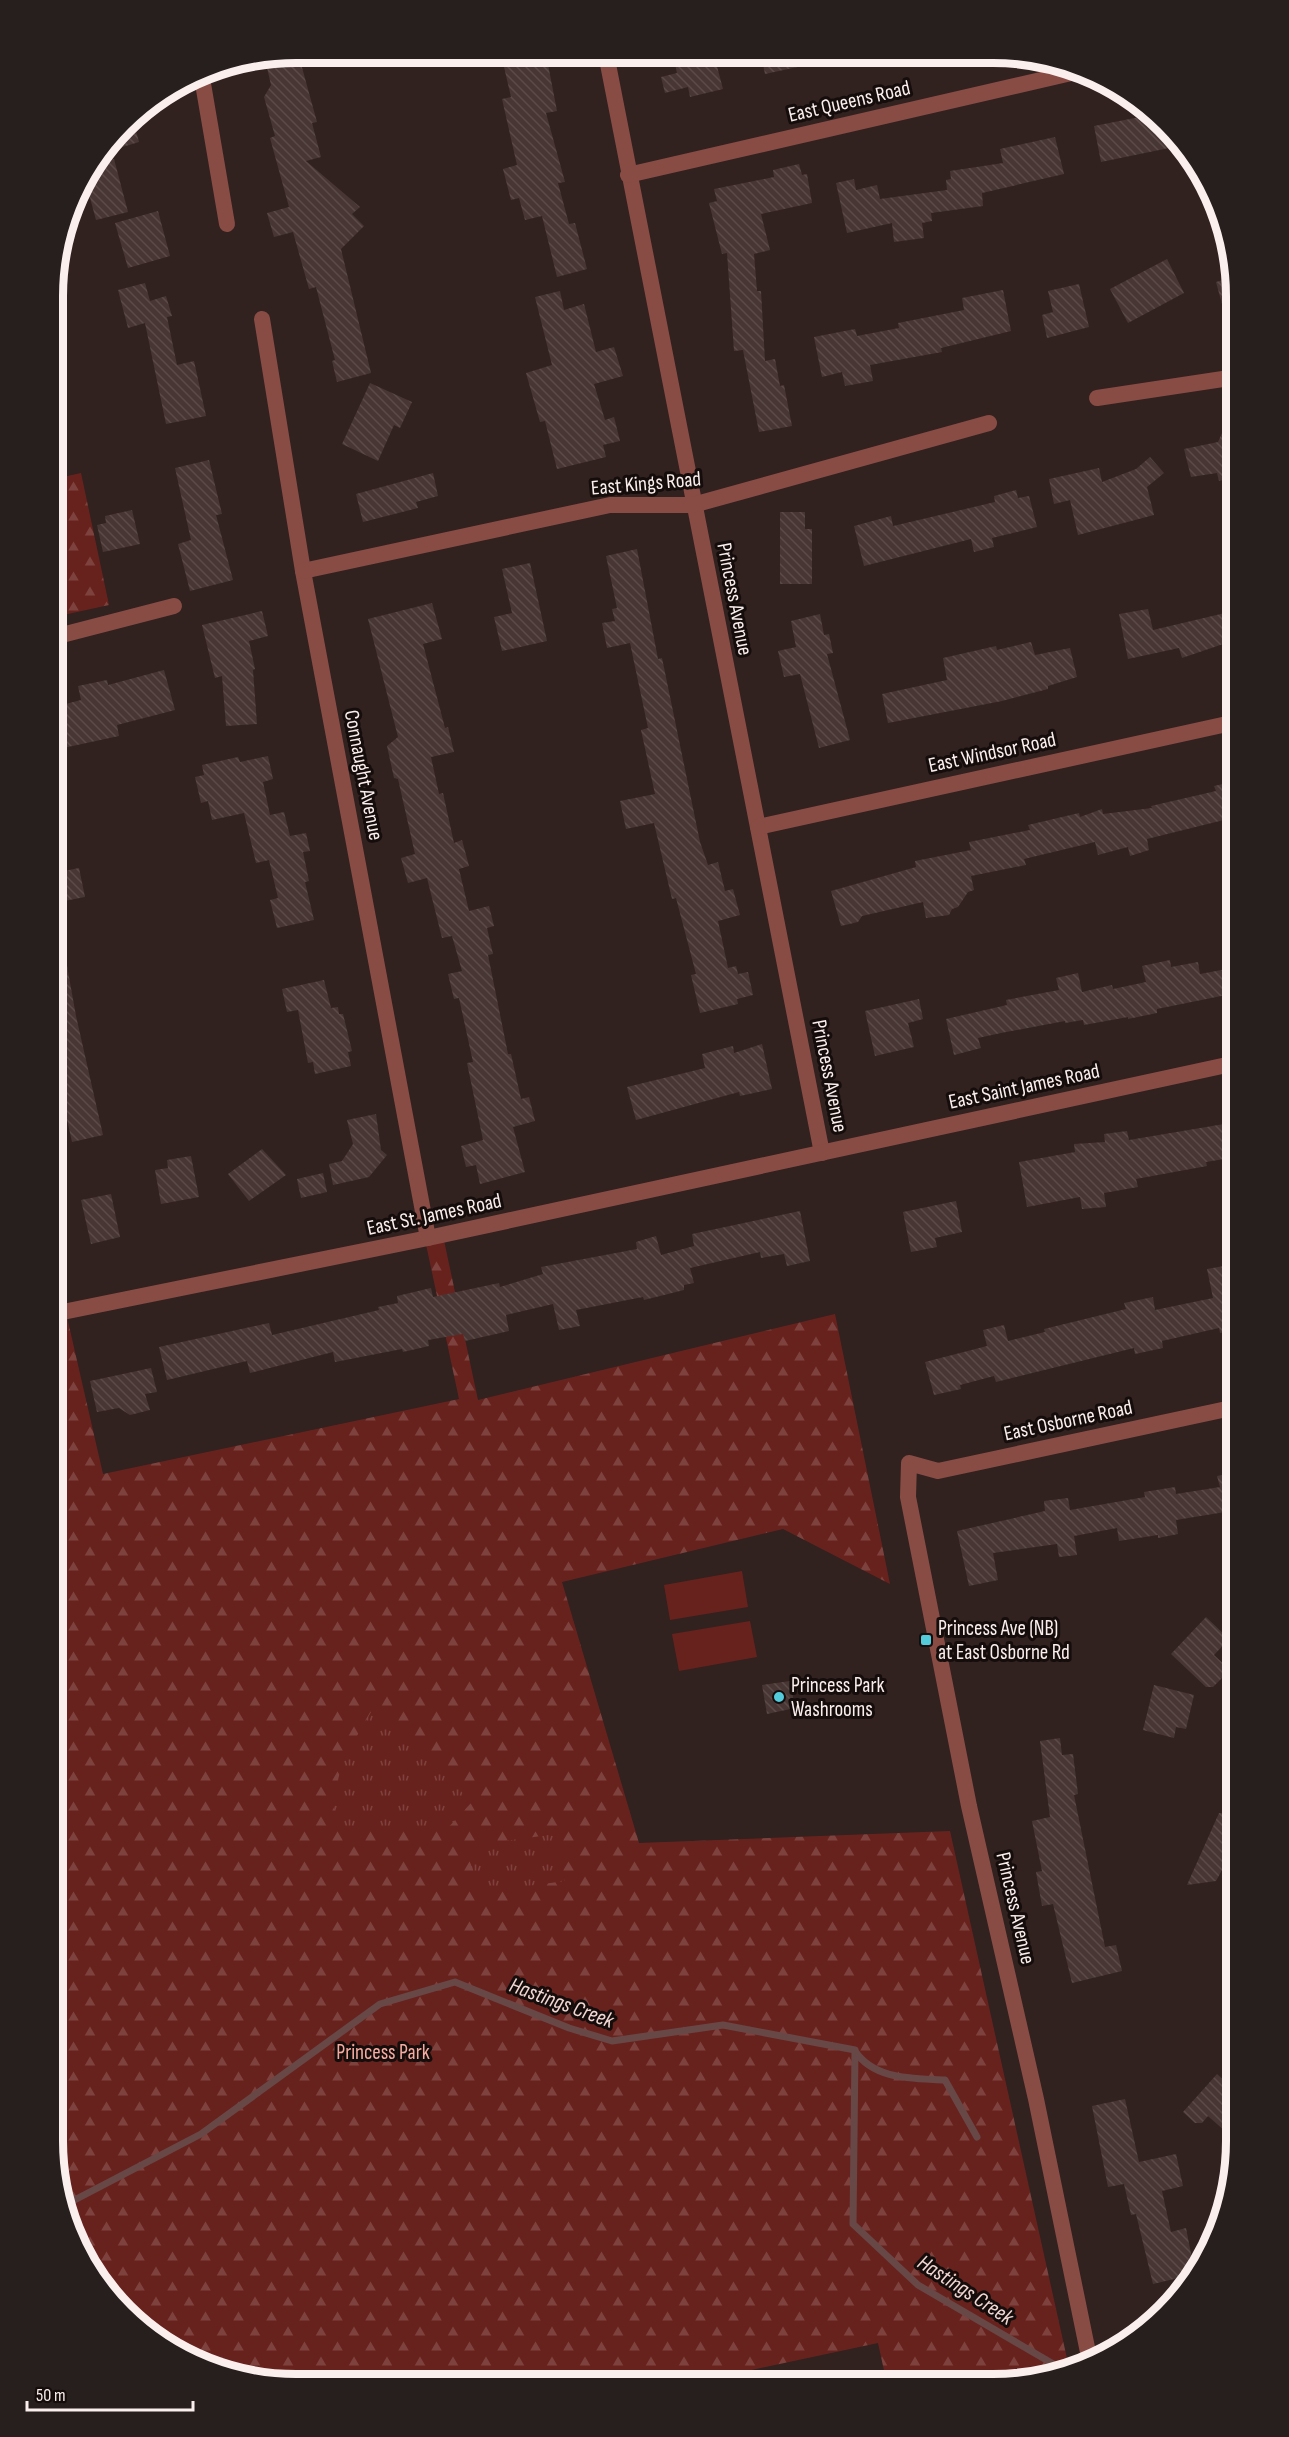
<svg xmlns="http://www.w3.org/2000/svg" width="1289" height="2437" font-family="'Sofia Sans Condensed',sans-serif">
<style>
.forest{fill:url(#forest-firs)}
.park{fill:url(#park-tufts)}
.pitch{fill:#68221d}
.lines{fill:none;stroke-linecap:round;stroke-linejoin:round}
.stream{stroke:#684847;stroke-width:7}
.building{fill:url(#building-back-hatch)}
.minor{stroke:#884c45;stroke-width:16}
.poi-dot{fill:#53cbdb;stroke:#140d0b;stroke-width:2}
.labels{text-anchor:middle;stroke-width:6;stroke-linejoin:round;paint-order:stroke}
.street-label{font-size:21px;fill:#fbefee;stroke:#140d0b}
.poi-label{font-size:21px;fill:#fbefee;stroke:#140d0b;text-anchor:start}
.park-label{font-size:21px;fill:#f8aca1;stroke:#140d0b}
.water-label{font-size:22px;font-style:italic;fill:#f2d7d3;stroke:#140d0b}
.rim{fill:none;stroke:#fbefee;stroke-width:8}
</style>
<defs>
<pattern id="forest-firs" width="22" height="20" patternUnits="userSpaceOnUse" patternTransform="scale(1.5)"><rect width="22" height="20" fill="#68221d"/><path d="M5 1l3.5 6h-7zM16 11l3.5 6h-7z" fill="#7e423e"/></pattern>
<pattern id="park-tufts" width="24" height="20" patternUnits="userSpaceOnUse" patternTransform="scale(1.5)"><rect width="24" height="20" fill="#68221d"/><path d="M3 7l-1-3M5 7V3M7 7l1-3M15 17l-1-3M17 17v-4M19 17l1-3" fill="none" stroke="#7e423e"/></pattern>
<pattern id="building-back-hatch" width="6" height="6" patternUnits="userSpaceOnUse" patternTransform="scale(1.5)"><rect width="6" height="6" fill="#483634"/><path d="M-1 5l2 2M0 0l6 6M5-1l2 2" fill="none" stroke="#5a4a48"/></pattern>
</defs>
<rect width="100%" height="100%" fill="#31211f"/>
<g class="forest">
<path d="M81,473L109,605L54,617V479Z"/>
<path d="M442,1231L478,1400L835,1314L890,1584L783,1529L562,1582L639,1843L950,1831L1070,2372L993,2384H887L878,2343L686,2384L264,2382L202,2366L136,2324L93,2276L65,2219L53,2141V1319L67,1317L103,1474L459,1399L424,1235Z"/>
</g>
<g class="park">
<path d="M374,1707L472,1802L445,1831L334,1828C333,1770 346,1755 374,1707Z"/>
<path d="M556,1834L565,1881L477,1893L467,1846Z"/>
</g>
<g class="pitch">
<path d="M742,1571L748,1607L670,1620L664,1585Z"/>
<path d="M750,1621L757,1657L679,1671L672,1634Z"/>
</g>
<g class="lines">
<g class="stream">
<path d="M855,2051C874,2080 913,2078 945,2080L977,2137"/>
<path d="M63,2206L201,2134L380,2004L455,1982L569,2028L612,2041L723,2025L855,2050L853,2224L918,2285L1067,2372"/>
</g>
</g>
<g class="building">
<path d="M296,52L298,53L317,122L312,123L321,157L306,161L360,207L352,214L364,226L341,249L371,373L337,382L332,361L335,360L316,287L309,289L293,232L274,237L267,213L289,207L270,138L275,136L264,97L271,85L265,59Z"/>
<path d="M501,54H546L557,111L546,113L565,182L558,183L569,224L575,223L587,269L557,277L542,216L525,220L519,198L511,200L503,169L517,165L502,99L511,97Z"/>
<path d="M673,55H714L723,89L690,97L688,87L665,93L661,77L677,73Z"/>
<path d="M761,55L815,56L816,63L765,74Z"/>
<path d="M1155,114L1164,124L1169,148L1101,162L1094,126Z"/>
<path d="M132,116L139,142L106,152L124,127Z"/>
<path d="M1055,137L1064,174L982,193L983,206L931,213L932,221L922,223L924,238L894,242L892,223L847,233L836,183L854,179L856,190L877,185L880,199L947,190L946,180L951,179L950,171L1003,163L1000,149Z"/>
<path d="M114,159L128,212L96,220L85,179L97,163Z"/>
<path d="M799,164L802,175L807,174L812,203L761,214L770,250L754,254L757,291H761L765,361L775,359L780,386L784,385L792,426L759,432L743,350L734,351L727,253L722,254L709,203L717,201L714,189L774,177L773,170Z"/>
<path d="M158,211L170,256L128,268L115,223Z"/>
<path d="M1167,259L1184,293L1128,323L1110,289Z"/>
<path d="M1233,277L1236,336L1231,337L1216,282Z"/>
<path d="M145,283L150,301L166,296L172,316L167,317L177,365L194,361L206,416L166,424L145,323L128,328L118,290Z"/>
<path d="M1079,284L1089,327L1047,338L1042,315L1053,312L1048,291Z"/>
<path d="M1003,290L1011,331L941,348L942,352L870,365L873,381L845,386L842,372L822,377L814,337L855,329L857,336L899,328L898,323L964,310L962,298Z"/>
<path d="M560,291L564,310L584,304L596,352L614,347L623,376L594,384L605,420L614,417L620,441L603,445L606,457L557,469L545,421L540,422L526,373L552,365L535,297Z"/>
<path d="M370,383L412,402L400,428L394,425L378,461L342,444Z"/>
<path d="M1222,433L1236,437V477L1219,481L1217,473L1191,477L1184,449L1218,442Z"/>
<path d="M1150,457L1164,473L1147,487L1154,515L1078,535L1070,500L1054,504L1049,479L1099,468L1102,482L1136,469Z"/>
<path d="M209,460L222,514L216,515L233,580L190,591L178,544L191,540L175,468Z"/>
<path d="M433,473L438,496L416,502L418,508L363,522L356,494Z"/>
<path d="M1016,490L1018,498L1029,496L1037,527L992,538L994,547L974,552L971,539L864,566L854,526L891,516L893,526L995,502L994,496Z"/>
<path d="M132,510L140,544L103,552L97,525L106,523L105,516Z"/>
<path d="M780,512H805V529H812V584H780Z"/>
<path d="M637,549L658,659L662,658L700,842L708,865L718,862L725,891L733,889L740,915L718,921L728,968L736,966L738,974L748,972L753,995L737,999L738,1004L700,1013L691,975L696,974L676,898L672,899L654,823L626,829L620,801L655,794L641,730L648,728L630,643L607,648L602,623L615,621L612,609L617,608L606,556Z"/>
<path d="M530,563L547,641L502,651L494,617L512,613L502,569Z"/>
<path d="M432,603L442,639L423,644L445,728L448,727L454,752L431,757L439,794L443,793L454,843L462,840L469,866L459,869L469,911L489,906L494,926L487,928L493,954L488,955L508,1054H511L521,1099L529,1097L535,1121L513,1127L525,1172L480,1184L476,1165L466,1167L461,1146L483,1140L467,1063L473,1062L459,998L454,999L448,974L462,971L452,936L442,938L427,878L408,883L401,858L415,854L398,779L394,778L387,746L398,737L368,619Z"/>
<path d="M1148,609L1153,630L1225,613L1232,641L1182,658L1179,648L1128,659L1119,614Z"/>
<path d="M262,611L268,636L249,641L255,669L253,670L257,724L226,726L222,676L215,678L202,625Z"/>
<path d="M820,614L824,635L829,634L833,653L827,654L850,740L819,748L800,674L784,677L778,651L796,647L791,621Z"/>
<path d="M1031,642L1035,655L1070,648L1077,677L1048,686V689L1002,701L888,723L882,694L947,680L943,658L996,646L997,650Z"/>
<path d="M164,670L175,710L117,725L119,736L54,750V707L81,700L78,686L107,680L108,685Z"/>
<path d="M268,756L273,779L263,782L270,815L284,812L290,836L306,833L310,851L303,852L309,881L305,882L314,920L277,928L270,900L278,898L269,860L256,863L244,813L212,820L208,801L201,803L195,777L204,775L202,765L238,757L240,762Z"/>
<path d="M1236,781V817L1147,839L1149,850L1130,856L1128,847L1098,855L1095,842L1024,859L1026,865L971,876L974,890L968,892L958,907L952,909L949,915L926,918L923,902L862,916L858,922L841,926L831,891L916,867L915,861L971,850L969,842L1030,830L1028,825L1079,813L1080,817L1102,809L1103,814L1152,808L1151,806L1216,791L1214,786Z"/>
<path d="M79,868L85,897L54,903V873Z"/>
<path d="M62,938L76,1016L103,1135L72,1142L54,1061V939Z"/>
<path d="M1170,960L1171,967L1198,962L1200,974L1232,968L1236,993L1157,1009V1013L1128,1019V1017L1084,1025L1083,1020L1065,1023V1021L1001,1033L978,1038L981,1048L954,1055L946,1019L1007,1005L1006,1000L1059,990L1056,978L1078,973L1082,992L1112,985L1113,989L1146,982L1142,966Z"/>
<path d="M324,980L331,1008L338,1007L339,1014H343L352,1051L348,1052L351,1066L315,1074L313,1062L308,1063L298,1010L287,1012L282,989Z"/>
<path d="M919,999L923,1019L908,1023L914,1047L875,1056L865,1011Z"/>
<path d="M762,1044L772,1089L740,1096L739,1092L636,1120L627,1087L705,1068L702,1054L733,1046L734,1053Z"/>
<path d="M376,1114L381,1150L387,1155L369,1177L333,1185L329,1164L342,1161L353,1144L347,1120Z"/>
<path d="M1236,1122V1157L1206,1162L1207,1166L1136,1179L1138,1187L1104,1193L1106,1207L1082,1209L1080,1197L1027,1207L1019,1162L1075,1152L1074,1144L1105,1142L1104,1134L1127,1131L1129,1140Z"/>
<path d="M262,1149L286,1175L249,1201L228,1174Z"/>
<path d="M191,1156L199,1197L161,1204L155,1170L168,1168L167,1160Z"/>
<path d="M323,1173L327,1192L301,1198L297,1179Z"/>
<path d="M111,1194L120,1237L91,1244L81,1200Z"/>
<path d="M956,1201L962,1232L935,1238L937,1247L911,1252L903,1212Z"/>
<path d="M800,1211L810,1261L787,1266L784,1254L761,1258L760,1252L690,1268L694,1283L684,1285V1290L644,1300L643,1297L576,1310L580,1326L559,1330L553,1304L506,1315L509,1331L465,1341L463,1334L428,1340L429,1346L403,1352L402,1349L335,1362L333,1352L250,1373L247,1361L167,1380L159,1347L269,1323L272,1335L379,1310L378,1307L398,1303L397,1296L431,1288L433,1297L499,1283L500,1287L543,1274L541,1267L637,1249L636,1242L656,1236L661,1255L694,1246L692,1234Z"/>
<path d="M1224,1266L1227,1280L1236,1278V1330L1220,1333L1219,1328L1162,1341L1163,1348L1135,1354L1134,1348L996,1382L994,1376L960,1385L961,1389L934,1395L925,1362L987,1346L983,1330L1004,1325L1008,1341L1045,1332L1044,1329L1126,1309L1124,1303L1153,1297L1155,1310L1213,1298L1207,1269Z"/>
<path d="M151,1368L157,1392L145,1394L150,1410L130,1415L119,1408L97,1412L90,1381Z"/>
<path d="M1236,1472V1526L1228,1527L1225,1512L1176,1520L1178,1534L1158,1538V1535L1119,1541L1117,1528L1074,1536L1077,1555L1059,1557L1057,1544L993,1553L998,1580L969,1586L957,1531L1045,1511L1044,1501L1068,1498L1070,1510L1145,1497L1144,1492L1175,1487L1176,1494L1220,1487L1217,1476Z"/>
<path d="M1206,1617L1229,1639L1214,1655L1230,1670L1213,1687H1206L1171,1654Z"/>
<path d="M790,1681L795,1708L767,1714L762,1685Z"/>
<path d="M1154,1685L1194,1695L1186,1729L1176,1727L1174,1738L1143,1730Z"/>
<path d="M1060,1738L1062,1755L1073,1754L1078,1794L1074,1795L1105,1947L1116,1945L1122,1971L1072,1983L1053,1904L1042,1906L1036,1872L1042,1871L1032,1821L1050,1817L1040,1741Z"/>
<path d="M1219,1813L1236,1814V1844L1216,1881L1187,1885Z"/>
<path d="M1217,2074L1236,2091V2141L1208,2116L1202,2123H1195L1183,2112Z"/>
<path d="M1125,2099L1139,2162L1176,2154L1183,2186L1162,2191L1171,2232L1186,2228L1195,2274L1153,2284L1136,2214L1131,2215L1124,2184L1108,2187L1092,2106Z"/>
</g>
<g class="lines">
<g class="minor">
<path d="M606,54L822,1153"/>
<path d="M201,72L227,224"/>
<path d="M628,175L1080,71"/>
<path d="M262,319L303,571L428,1238"/>
<path d="M1097,398L1236,377"/>
<path d="M303,571L610,505H693L989,423"/>
<path d="M54,637L174,606"/>
<path d="M758,827L1236,722"/>
<path d="M53,1314L428,1238L1236,1063"/>
<path d="M1090,2362L1036,2099L969,1806L908,1497L909,1463L938,1471L1236,1407"/>
</g>
</g>
<g class="poi-dot">
<rect x="920" y="1634" width="12" height="12" rx="3"/>
<circle cx="779" cy="1697" r="6"/>
</g>
<g class="labels">
<g class="street-label">
<text transform="translate(849 101) rotate(-13)" y="7">East Queens Road</text>
<text transform="translate(646 483) rotate(-5)" y="7">East Kings Road</text>
<text transform="translate(735 599) rotate(79)" y="7">Princess Avenue</text>
<text transform="translate(992 752) rotate(-12)" y="7">East Windsor Road</text>
<text transform="translate(364 775) rotate(79)" y="7">Connaught Avenue</text>
<text transform="translate(830 1076) rotate(79)" y="7">Princess Avenue</text>
<text transform="translate(1024 1086) rotate(-12)" y="7">East Saint James Road</text>
<text transform="translate(434 1214) rotate(-12)" y="7">East St. James Road</text>
<text transform="translate(1068 1420) rotate(-12)" y="7">East Osborne Road</text>
<text transform="translate(1016 1908) rotate(77)" y="7">Princess Avenue</text>
</g>
<g class="poi-label">
<text x="938" y="1635">Princess Ave (NB)<tspan x="938" dy="24">at East Osborne Rd</tspan></text>
<text x="791" y="1692">Princess Park<tspan x="791" dy="24">Washrooms</tspan></text>
</g>
<g class="park-label">
<text x="383" y="2059">Princess Park</text>
</g>
<g class="water-label">
<text transform="translate(562 2002) rotate(20)" y="8">Hastings Creek</text>
<text transform="translate(966 2289) rotate(33)" y="8">Hastings Creek</text>
</g>
</g>
<path d="M0 0H1289V2437H0ZM296 63H993A233 233 0 0 1 1226 296V2141A233 233 0 0 1 993 2374H296A233 233 0 0 1 63 2141V296A233 233 0 0 1 296 63Z" fill="#261f1d" fill-rule="evenodd"/>
<path class="rim" d="M296 63H993A233 233 0 0 1 1226 296V2141A233 233 0 0 1 993 2374H296A233 233 0 0 1 63 2141V296A233 233 0 0 1 296 63Z"/>
<path d="M27 2401v9h166v-9" fill="none" stroke="#fbefee" stroke-width="3"/>
<text x="36" y="2401" font-size="18" fill="#fbefee" stroke="#140d0b" stroke-width="4.5" paint-order="stroke">50 m</text>
</svg>
